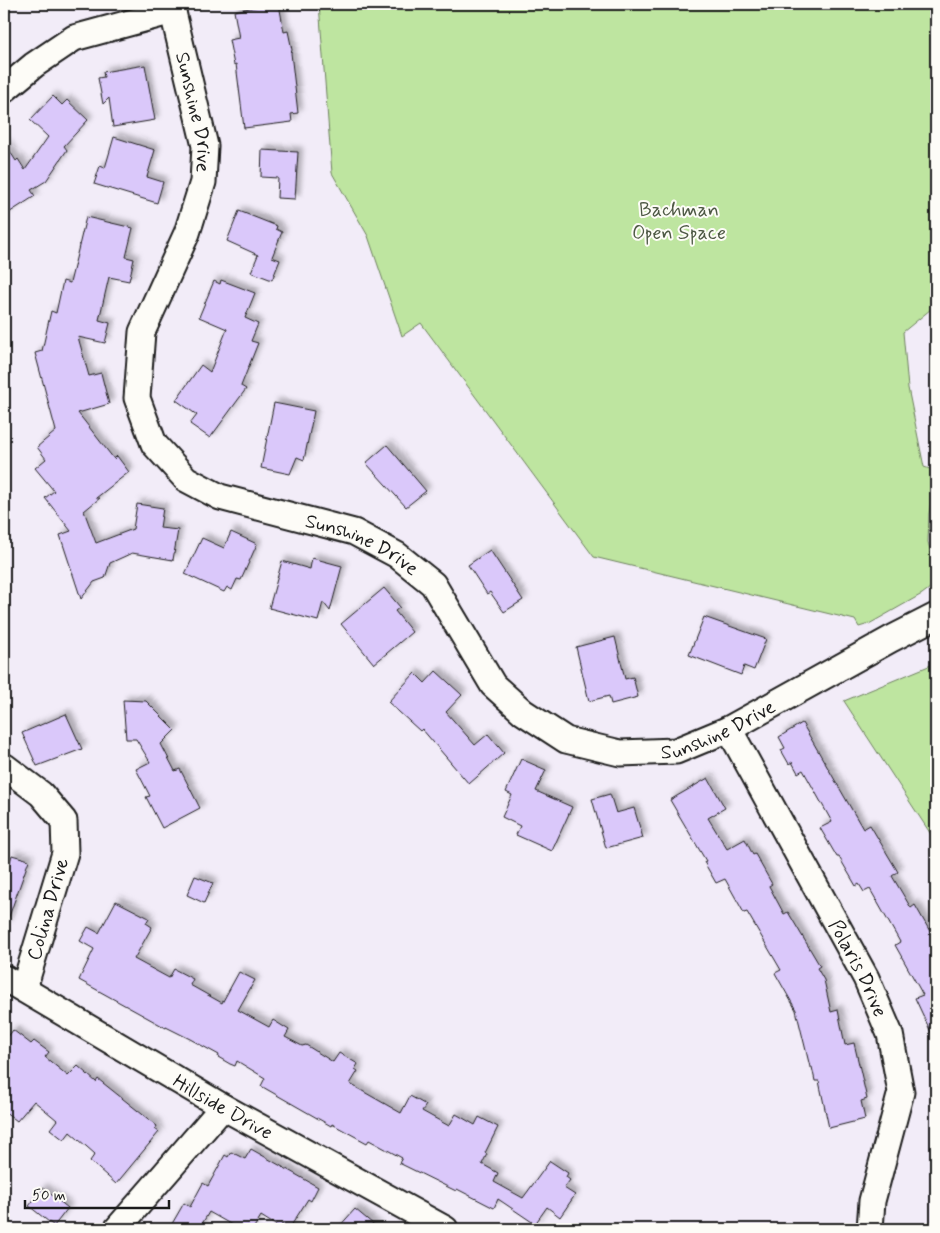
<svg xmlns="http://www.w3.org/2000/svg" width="940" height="1233" font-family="Mynerve,sans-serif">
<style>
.green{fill:#bee5a0;stroke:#6d805e}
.building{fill:#dac8fa;stroke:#1c1c1c;filter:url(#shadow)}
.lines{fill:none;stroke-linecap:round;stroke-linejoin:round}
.minor-casing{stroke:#1c1c1c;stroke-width:29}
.minor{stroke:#fdfcf7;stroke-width:25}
.labels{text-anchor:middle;stroke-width:4;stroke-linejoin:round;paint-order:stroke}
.street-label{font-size:20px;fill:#1c1c1c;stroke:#fdfcf7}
.park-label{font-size:20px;fill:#4d5844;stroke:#fdfcf7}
</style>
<defs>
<filter id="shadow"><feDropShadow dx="4.5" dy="-4.5" stdDeviation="2.5" flood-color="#0004"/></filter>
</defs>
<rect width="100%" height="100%" fill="#f2ecf8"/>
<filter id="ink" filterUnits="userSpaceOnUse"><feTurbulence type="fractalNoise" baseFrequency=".02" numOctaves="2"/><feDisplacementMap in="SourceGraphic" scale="10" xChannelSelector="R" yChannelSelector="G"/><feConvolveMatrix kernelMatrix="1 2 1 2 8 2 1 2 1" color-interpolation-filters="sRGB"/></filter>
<g filter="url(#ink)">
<g class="green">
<path d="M319,4H936V305L903,332L908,388L924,467L936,471L929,514L928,542L936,571L930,588L922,594L869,624L859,627L855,620L594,557L421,323L402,336L368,236L332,173Z"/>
<path d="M936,663V842L844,701Z"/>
</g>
<g class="building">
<path d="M271,4H279L284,32L288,31L292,50L291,53L298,113L291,114L292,122L244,128L236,64L234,65L229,40L239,38L234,11Z"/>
<path d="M145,65L155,120L113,127L109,98L103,104L98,78L104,77L103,72Z"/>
<path d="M53,96L62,105L67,100L88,120L64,146L67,150L46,181L31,190L35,196L4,216V142L16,161L18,159L25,170L48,137L30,120Z"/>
<path d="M114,137L155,150L147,177L163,182L157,203L94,184L100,166L105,168Z"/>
<path d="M262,150L298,152L295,199L277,198L278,178L261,177Z"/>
<path d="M239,211L277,226L276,229L282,232L272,257L280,260L272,280L251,272L258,255L227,241Z"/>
<path d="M86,217L133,228L126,257L134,259L129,281L109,277L99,320L110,323L105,343L78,337L89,376L101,373L109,404L78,413L114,459L117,456L129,472L96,498H100L84,511L96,543L133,529L137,504L163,508L160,528L178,530L173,560L132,553L110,563L105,578L94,582L81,599L60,535L71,531L45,498L54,491L35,468L46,459L37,447L56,431L35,353L42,351L51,311L56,313L63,281L70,283Z"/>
<path d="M221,280L255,293L245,318L258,324L251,341L258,343L241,386L246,389L210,438L190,424L197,415L176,400L201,365L210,372L227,329L199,317L214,281L220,284Z"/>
<path d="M274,403L314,411L304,460L297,457L290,474L261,468Z"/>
<path d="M387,445L426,491L406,507L366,463Z"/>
<path d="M231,532L257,544L241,580L237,579L232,590L227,587L224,592L185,574L202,538L224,548Z"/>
<path d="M490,550L523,600L504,612L490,592L487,594L468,565Z"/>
<path d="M312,558L342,566L330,611L323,602L318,621L269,608L282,561L310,569Z"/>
<path d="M384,588L400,607L395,611L412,632L374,664L341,624Z"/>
<path d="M704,617L766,639L754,670L744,666L741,675L689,655Z"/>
<path d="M615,637L625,679L633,677L638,697L611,704L609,696L589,701L576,647Z"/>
<path d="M436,671L462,695L446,712L475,745L488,734L504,753L469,784L422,729L420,731L388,702L415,673L425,683Z"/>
<path d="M123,700L146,701L175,730L161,744L175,771L180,769L200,808L162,828L146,797L150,796L136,769L150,762L136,739H126Z"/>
<path d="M66,714L82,749L37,766L22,733Z"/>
<path d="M802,723L863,829L870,825L898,872L892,876L911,908L915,905L936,942V1043L915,998L923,995L895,945L900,942L870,889L864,892L859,884L856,886L839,857H837L820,828L832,822L803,770L798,773L792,762L789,764L781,750L785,748L779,737Z"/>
<path d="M521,759L546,770L536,791L572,807L552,851L516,835L520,826L502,817L512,795L506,792Z"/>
<path d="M708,778L725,808L708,818L727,849L745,839L753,855L755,854L772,884L769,886L784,914L788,912L820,966L817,968L824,980L831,1012L838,1010L845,1045L854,1043L867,1099L861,1101L865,1119L829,1128L819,1081H815L812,1067H810L796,1010L775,973L781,970L747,912L744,913L725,879L716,883L704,862L706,861L670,800Z"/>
<path d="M610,794L616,813L634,808L643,838L606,848L592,799Z"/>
<path d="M12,855L29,860L6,925L4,924V863L9,865Z"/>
<path d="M195,876L213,883L204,903L187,895Z"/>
<path d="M116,901L149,918L146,923L152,927L134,959L169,978L174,969L193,979L190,985L222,1003L239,972L255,980L238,1010L269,1027L273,1020L289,1030L285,1037L302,1046L306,1045L333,1062L339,1053L358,1064L355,1069L358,1071L350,1084L401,1113L410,1096L426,1105L422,1111L449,1126L456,1114L475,1125L479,1117L498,1127L485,1153L487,1154L482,1164L498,1173L494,1182L523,1198L550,1161L568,1173L566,1177L570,1180L564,1188L575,1195L560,1217L547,1207L535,1224L498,1199L494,1208L457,1189L456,1191L399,1163L402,1158L369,1140L367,1143L332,1124L331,1126L261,1086L265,1078L237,1061L235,1066L230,1064L218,1057L219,1055L190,1039L166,1027V1028L79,980L94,949L80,941L88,927L99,933Z"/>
<path d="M13,1030L31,1044L34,1041L49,1052L45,1057L68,1076L78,1066L96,1082L98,1079L157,1126L155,1129L159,1132L116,1184L90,1161L95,1154L70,1132L64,1140L50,1129L57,1120L34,1101L17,1121L4,1111V1042Z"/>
<path d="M251,1149L318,1187L311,1201L308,1199L289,1229L282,1224L280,1228L261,1216L253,1229H239L209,1212L199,1229H169L184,1203L190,1207L203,1183L208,1186L225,1155L228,1157L231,1152L245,1159Z"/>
<path d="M43,1188L68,1208L54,1226L29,1206Z"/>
<path d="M355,1209L379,1229H337Z"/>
</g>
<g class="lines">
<g class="minor-casing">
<g id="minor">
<path id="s1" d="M171,4L205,146L203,182L187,233L142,332L137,398L154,444L186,479L220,497L354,532L397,555L433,584L493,685L523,712L566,740L620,753L676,751L729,729L891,639L936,616"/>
<path d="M4,90L34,65L74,38L173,11"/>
<path id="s2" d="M729,729L866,978L890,1034L901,1092L872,1201L870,1229"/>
<path d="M4,766L41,794L64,821L65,853L24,988"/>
<path id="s3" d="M4,978L223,1107L445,1229"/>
<path d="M117,1229L223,1107"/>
</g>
</g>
<use href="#minor" class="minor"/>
</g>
</g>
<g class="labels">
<g class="street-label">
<text dy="7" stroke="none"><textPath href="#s1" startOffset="111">Sunshine Drive</textPath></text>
<text dy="7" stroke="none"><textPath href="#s1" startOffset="696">Sunshine Drive</textPath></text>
<text dy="7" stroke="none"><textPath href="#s1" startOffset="1146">Sunshine Drive</textPath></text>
<text transform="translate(47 909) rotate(-74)" y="7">Colina Drive</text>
<text dy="7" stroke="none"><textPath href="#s2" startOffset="272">Polaris Drive</textPath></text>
<text dy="7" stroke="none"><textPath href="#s3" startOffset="254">Hillside Drive</textPath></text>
</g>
<g class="park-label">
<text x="679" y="216">Bachman<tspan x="679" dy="23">Open Space</tspan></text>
</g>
</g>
<rect width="940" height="1233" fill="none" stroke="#fdfcf7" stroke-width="20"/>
<rect x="10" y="10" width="920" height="1213" fill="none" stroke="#1c1c1c" stroke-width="2" filter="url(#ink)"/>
<path d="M25 1200v8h144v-8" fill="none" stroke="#1c1c1c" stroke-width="2.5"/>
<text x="32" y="1200" font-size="15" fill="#1c1c1c" stroke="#fdfcf7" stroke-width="4" paint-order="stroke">50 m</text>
</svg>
